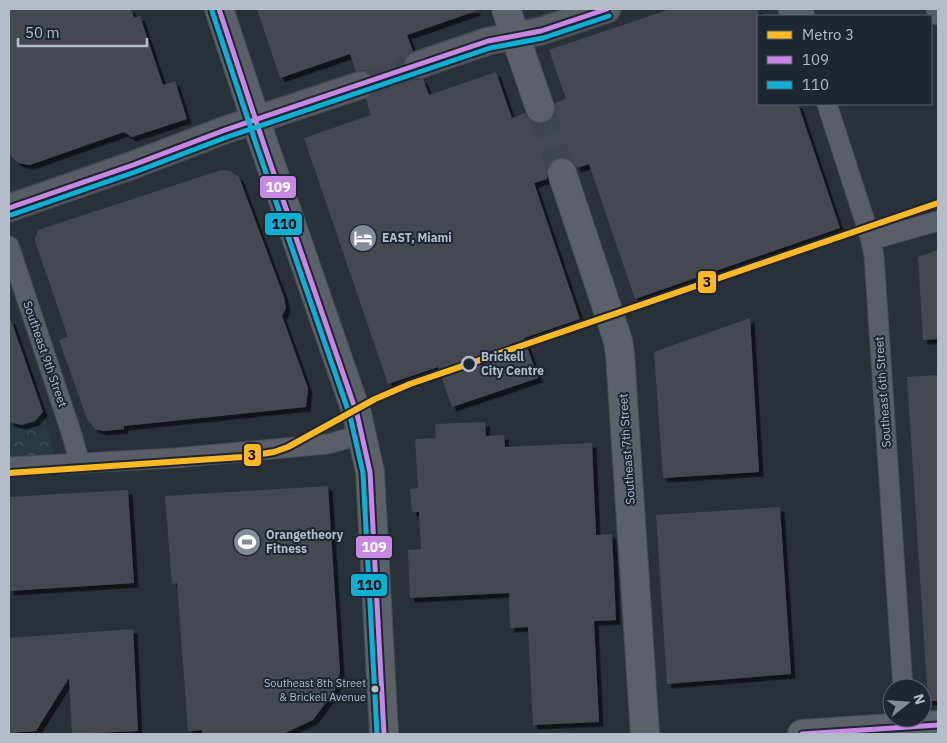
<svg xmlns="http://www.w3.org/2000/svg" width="947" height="743" font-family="'IBM Plex Sans',sans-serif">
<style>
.forest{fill:url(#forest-crowns)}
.building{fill:#444950;filter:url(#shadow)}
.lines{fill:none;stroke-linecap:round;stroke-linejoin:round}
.secondary-tunnel{stroke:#3f454e;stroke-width:26;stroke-dasharray:26 13;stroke-linecap:butt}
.primary-tunnel{stroke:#3f454e;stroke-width:28;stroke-dasharray:28 14;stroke-linecap:butt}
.minor-casing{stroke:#484c53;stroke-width:21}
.secondary-casing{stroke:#484c53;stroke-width:29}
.primary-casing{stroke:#484c55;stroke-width:30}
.minor{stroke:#5a5e66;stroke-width:19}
.secondary{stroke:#595d64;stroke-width:26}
.primary{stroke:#5c6168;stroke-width:28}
.bus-1-casing{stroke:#1d2633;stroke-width:9}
.bus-2-casing{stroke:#1d2633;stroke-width:9}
.bus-1{stroke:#c787e3;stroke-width:5}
.bus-2{stroke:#0dafd3;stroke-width:5}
.metro-1-casing{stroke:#1d2633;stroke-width:10}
.metro-1{stroke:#fdb924;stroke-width:6}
.stop-dot{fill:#1d2633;stroke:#b4bcc9;stroke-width:2.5}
.bus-dot{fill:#b4bcc9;stroke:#1d2633;stroke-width:2}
.labels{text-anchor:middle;stroke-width:4;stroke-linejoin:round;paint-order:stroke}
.bus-label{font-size:11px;fill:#b4bcc9;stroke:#1d2633;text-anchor:end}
.poi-label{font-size:12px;font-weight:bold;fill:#b4bcc9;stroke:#1d2633;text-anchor:start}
.street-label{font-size:12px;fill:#b4bcc9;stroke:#1d2633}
.stop-label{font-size:12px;font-weight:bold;fill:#b4bcc9;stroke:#1d2633;text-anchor:start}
.line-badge{stroke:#1d2633;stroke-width:2}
.badge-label{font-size:14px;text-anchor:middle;font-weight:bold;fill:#fff}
.pale-badge-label{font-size:14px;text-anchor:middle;font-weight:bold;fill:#111}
</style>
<defs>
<pattern id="forest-crowns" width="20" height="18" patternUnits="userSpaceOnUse" patternTransform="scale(1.25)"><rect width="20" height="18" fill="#273a3e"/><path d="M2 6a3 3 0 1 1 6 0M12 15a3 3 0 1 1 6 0" fill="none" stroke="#445559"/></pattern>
<filter id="shadow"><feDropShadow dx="4.5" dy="4.5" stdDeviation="0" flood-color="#0009"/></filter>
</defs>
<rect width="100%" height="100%" fill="#2a3038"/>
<path class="forest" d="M43,412L55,458L9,460V424C13,423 17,425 21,425C30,425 38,419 43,412Z"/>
<g class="building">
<path d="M9,9H131L134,18L140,16L163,85L175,81L187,119L132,137L124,132L30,165L18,163L11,156L9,150Z"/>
<path d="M257,9H476V11L407,35L413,51L406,56L403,62L404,70L409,77L415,80L423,79L429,95L496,72L512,118L525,113L530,120L538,123H546L551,119L555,111V103L566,99L549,50L670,9H758V104H798L840,228L635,299L589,164L577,168L573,162L566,158H557L551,162L547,169V179L534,183L580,319L524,338L538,378L452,407L438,367L388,384L304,138L371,115L366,99L372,95L376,88L375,80L371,74L364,70L356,71L350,54L280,78Z"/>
<path d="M221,170L230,171L239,177L284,297L286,308L282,316L308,388L306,407L124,426V429L103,431L95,429L87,419L59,340L68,337L36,244L35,239L38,230Z"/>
<path d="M938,250V339L923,340L918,257Z"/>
<path d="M750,318L759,472L663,478L654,352Z"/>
<path d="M9,320H11L43,412L35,421L22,425L9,422Z"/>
<path d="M938,375V701H928L907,377Z"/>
<path d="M485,422L486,436L504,435L505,447L592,443L596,535L612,534L616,620L594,621L599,722L533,725L528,627L510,628L509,593L410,598L408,550L421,549L419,512H412L410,489L418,488L415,439L436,438L435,424Z"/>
<path d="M328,486L340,672L335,690L313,720L285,733L202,734V730L188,731L177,583L172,584L165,496Z"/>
<path d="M128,490L134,583L9,591V497Z"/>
<path d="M780,507L791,674L667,684L656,515Z"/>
<path d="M133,629L138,731L72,734L69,678L36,731L9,733V638Z"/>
</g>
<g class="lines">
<path class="secondary-tunnel" d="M361,85L418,65"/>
<path class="primary-tunnel" d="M540,108L562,173"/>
<g class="minor-casing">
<g id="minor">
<path d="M788,9L791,16"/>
<path d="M803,9L805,16"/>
<path d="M936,9L938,15"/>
<path d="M827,104L871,240L874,256L903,688"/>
<path d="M871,240L938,221"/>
<path d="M9,246L70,429L80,463"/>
<path d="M9,467L175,458L328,444L362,434"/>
</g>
</g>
<g class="secondary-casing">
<g id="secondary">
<path d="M418,65L488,41L541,31L607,9"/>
<path d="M9,208L133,165L225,130L361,85"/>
</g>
</g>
<g class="primary-casing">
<g id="primary">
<path d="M219,9L264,145L357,414L370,472L384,734"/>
<path d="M506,9L540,108"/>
<path d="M562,173L618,341L620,354L645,734"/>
<path d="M802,734L938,725"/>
</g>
</g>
<use href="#minor" class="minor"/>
<use href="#secondary" class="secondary"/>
<use href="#primary" class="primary"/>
<g class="bus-1-casing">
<g id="bus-1">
<path d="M219,9L264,145L357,414L370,472L384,734"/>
<path d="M9,208L133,165L225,130L488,41L541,31L607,9"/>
<path d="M802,734L938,725"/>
</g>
</g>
<g class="bus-2-casing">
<g id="bus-2">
<path d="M212,11L257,147L350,416L363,473L377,734"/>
<path d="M11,215L135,172L227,137L490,48L543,38L609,16"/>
</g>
</g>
<use href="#bus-1" class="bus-1"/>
<use href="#bus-2" class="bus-2"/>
<g class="metro-1-casing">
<path id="metro-1" d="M9,473L242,457L274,452L288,447L375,399L410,384L938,203"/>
</g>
<use href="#metro-1" class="metro-1"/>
</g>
<defs>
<g id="hotel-disc" transform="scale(1.4375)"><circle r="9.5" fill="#848b96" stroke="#1d2633"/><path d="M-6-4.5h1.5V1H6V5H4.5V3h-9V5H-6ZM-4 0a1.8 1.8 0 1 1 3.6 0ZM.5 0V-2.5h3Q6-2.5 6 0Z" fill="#fff"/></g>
<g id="stadium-disc" transform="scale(1.4375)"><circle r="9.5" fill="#848b96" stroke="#1d2633"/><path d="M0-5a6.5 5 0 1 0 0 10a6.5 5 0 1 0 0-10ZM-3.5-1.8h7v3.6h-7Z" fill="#fff"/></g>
</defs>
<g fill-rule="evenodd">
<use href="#hotel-disc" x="363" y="238"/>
<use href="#stadium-disc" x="247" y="542"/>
</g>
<circle class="stop-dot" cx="469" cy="364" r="7"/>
<circle class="bus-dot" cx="375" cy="689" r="4.5"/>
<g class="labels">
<g class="bus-label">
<text x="366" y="687">Southeast 8th Street<tspan x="366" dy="14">&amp; Brickell Avenue</tspan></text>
</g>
<g class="poi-label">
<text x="382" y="242">EAST, Miami</text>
<text x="266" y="539">Orangetheory<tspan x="266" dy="14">Fitness</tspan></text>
</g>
<g class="street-label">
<text transform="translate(45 354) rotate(71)" y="4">Southeast 9th Street</text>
<text transform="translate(883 392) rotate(-94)" y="4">Southeast 6th Street</text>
<text transform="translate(627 449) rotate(-94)" y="4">Southeast 7th Street</text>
</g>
<g class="stop-label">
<text x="481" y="361">Brickell<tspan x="481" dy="14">City Centre</tspan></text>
</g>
</g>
<g class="line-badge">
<rect x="259" y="175" width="38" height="24" rx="5" fill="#c787e3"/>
<rect x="264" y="212" width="39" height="24" rx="5" fill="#0dafd3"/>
<rect x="697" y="270" width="20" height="24" rx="5" fill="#fdb924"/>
<rect x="243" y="443" width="19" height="24" rx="5" fill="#fdb924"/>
<rect x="355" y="535" width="38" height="24" rx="5" fill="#c787e3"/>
<rect x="350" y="573" width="38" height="24" rx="5" fill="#0dafd3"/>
</g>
<g class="badge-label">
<text x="278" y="192">109</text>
<text x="374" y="552">109</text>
</g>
<g class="pale-badge-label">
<text x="284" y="229">110</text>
<text x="707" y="287">3</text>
<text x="252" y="460">3</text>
<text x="369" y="590">110</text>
</g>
<rect width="947" height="743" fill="none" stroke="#b4bcc9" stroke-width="20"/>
<rect x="757" y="15" width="175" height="90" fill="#1d2633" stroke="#59626f"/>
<rect x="767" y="31" width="25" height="8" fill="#fdb924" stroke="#59626f"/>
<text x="802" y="40" font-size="15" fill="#b4bcc9">Metro 3</text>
<rect x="767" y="56" width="25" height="8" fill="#c787e3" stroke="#59626f"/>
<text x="802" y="65" font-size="15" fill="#b4bcc9">109</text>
<rect x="767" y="81" width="25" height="8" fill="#0dafd3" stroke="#59626f"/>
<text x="802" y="90" font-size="15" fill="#b4bcc9">110</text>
<g transform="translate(907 703) rotate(73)"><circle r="24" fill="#1d2633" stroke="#59626f"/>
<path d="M0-4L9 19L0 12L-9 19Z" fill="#848b96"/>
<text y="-8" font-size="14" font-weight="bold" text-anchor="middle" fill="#b4bcc9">N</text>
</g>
<path d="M18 38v8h129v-8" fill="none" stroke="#b4bcc9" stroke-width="2.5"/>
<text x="25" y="38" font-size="15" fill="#b4bcc9" stroke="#1d2633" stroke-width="4" paint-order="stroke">50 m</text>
</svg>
